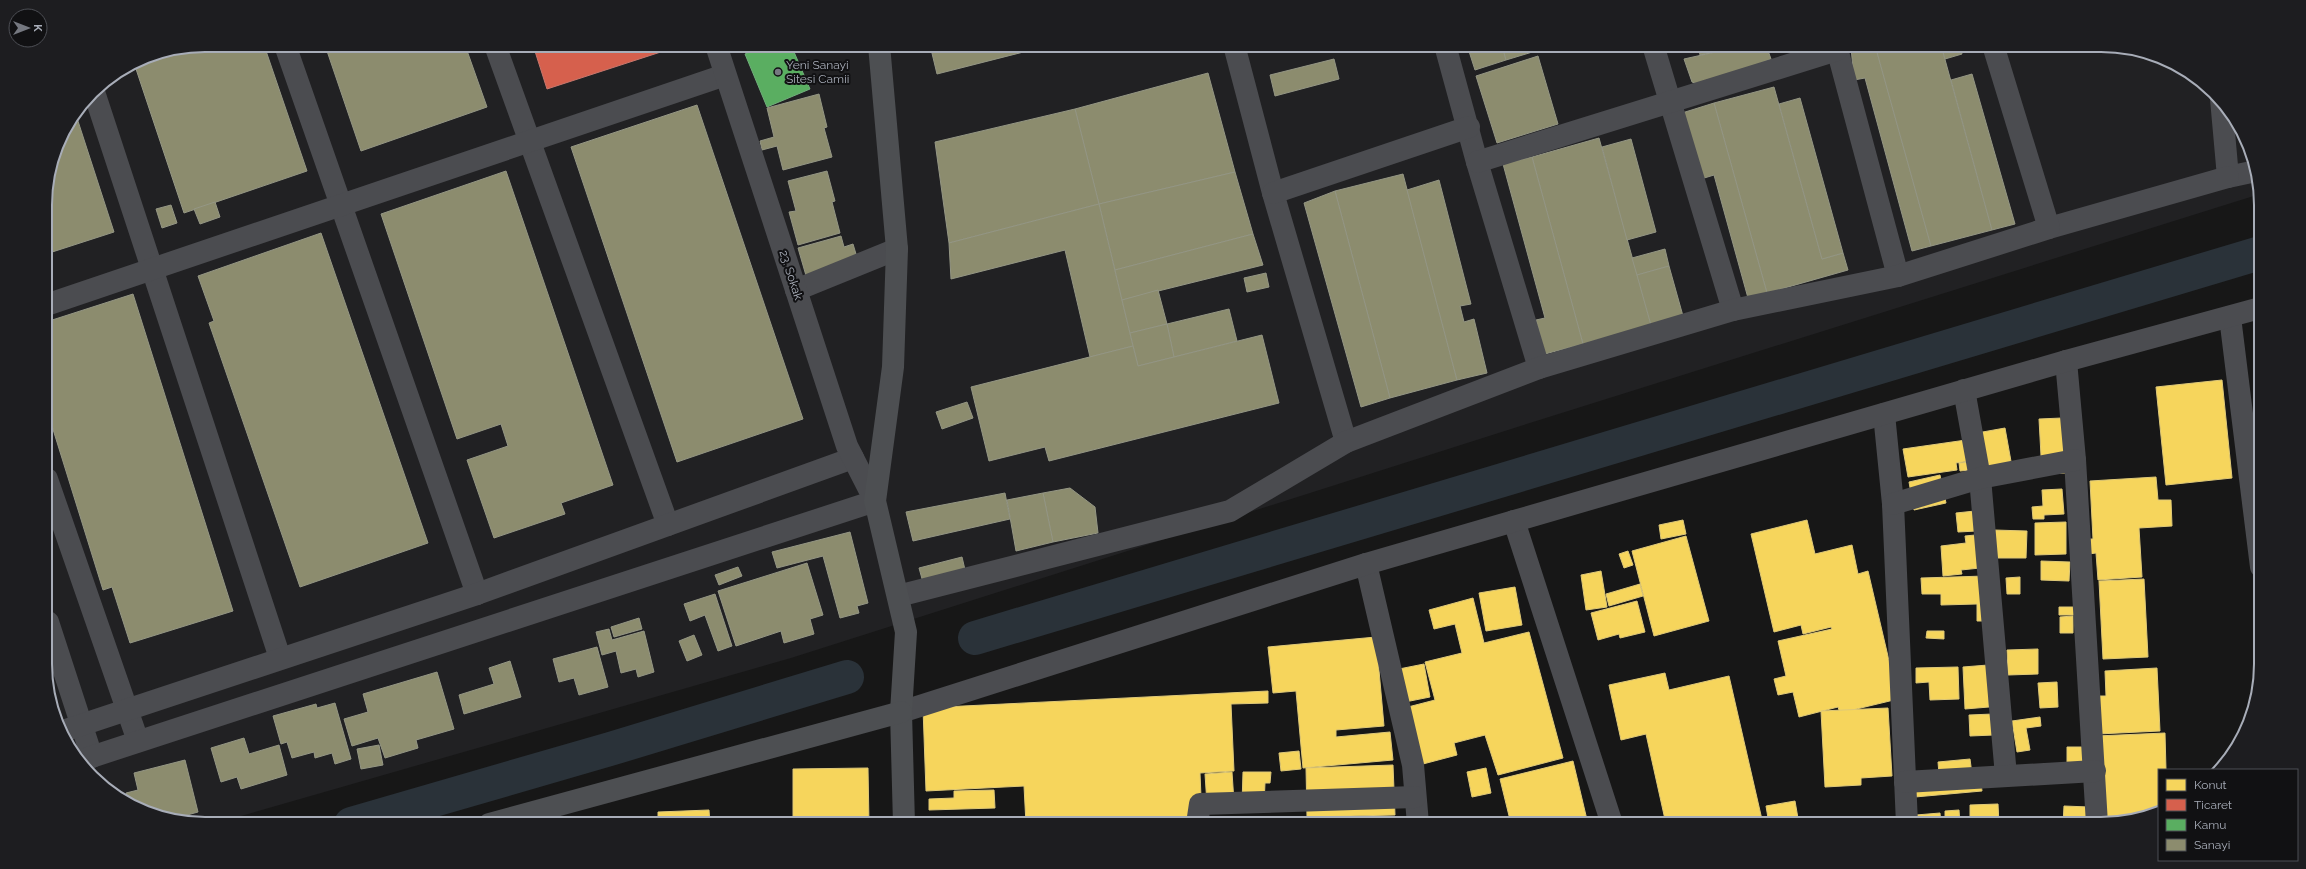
<svg xmlns="http://www.w3.org/2000/svg" width="2306" height="869" font-family="Raleway,sans-serif">
<style>
.built{fill:#212123}
.homes{fill:#f6d55c;stroke:#dfc978}
.shops{fill:#d6604d;stroke:#c8776d}
.public{fill:#5aae61;stroke:#71ae7b}
.industry{fill:#8c8c6e;stroke:#949684}
.lines{fill:none;stroke-linecap:round;stroke-linejoin:round}
.river{stroke:#2a3239;stroke-width:34}
.minor{stroke:#4b4c50;stroke-width:22}
.major{stroke:#4d4f52;stroke-width:22}
.poi-dot{fill:#757880;stroke:#111113;stroke-width:1.5}
.labels{text-anchor:middle;stroke-width:4;stroke-linejoin:round;paint-order:stroke}
.poi-label{font-size:12px;fill:#a8adb8;stroke:#111113;text-anchor:start}
.street-label{font-size:12px;fill:#a8adb8;stroke:#111113}
.rim{fill:none;stroke:#a8adb8;stroke-width:2}
</style>
<rect width="100%" height="100%" fill="#171717"/>
<path class="built" d="M205,45H2101L2152,53L2190,72L2221,100L2249,144L2260,184V194L1533,422L791,658L213,824H205L154,816L116,797L85,770L62,735L48,695L45,194L61,134L99,85L144,57Z"/>
<g class="homes">
<path d="M2222,380L2232,478L2166,485L2156,387Z"/>
<path d="M2062,418L2065,473L2042,474L2039,419Z"/>
<path d="M2005,428L2014,478L1986,483L1977,433Z"/>
<path d="M1966,440L1969,461L1956,463L1957,470L1908,477L1903,449Z"/>
<path d="M1971,462L1972,470L1960,471L1959,463Z"/>
<path d="M1940,475L1946,503L1914,510L1909,482Z"/>
<path d="M2156,477L2158,500H2171L2172,526L2139,528L2142,577L2098,580L2096,553L2089,554L2088,539H2093L2090,481Z"/>
<path d="M2062,489L2064,514L2044,515V519H2033L2032,507L2043,506L2042,490Z"/>
<path d="M1975,511L1977,531L1958,532L1956,513Z"/>
<path d="M1683,520L1686,534L1661,539L1659,525Z"/>
<path d="M1807,520L1815,554L1852,545L1858,574L1868,571L1898,699L1840,713L1838,707L1799,717L1793,692L1778,695L1774,679L1786,676L1778,641L1832,629L1831,627L1803,634L1801,625L1774,632L1751,534Z"/>
<path d="M2066,522V554L2035,555V523Z"/>
<path d="M1994,530L2027,531L2026,558H1993Z"/>
<path d="M1975,535L1980,568L1961,570L1962,574L1943,576L1941,546L1966,543L1965,536Z"/>
<path d="M1686,536L1709,621L1654,636L1632,551Z"/>
<path d="M1628,551L1633,565L1624,568L1619,554Z"/>
<path d="M2041,561L2070,562L2069,581L2041,580Z"/>
<path d="M1601,571L1607,607L1586,610L1581,575Z"/>
<path d="M1985,576L1986,621H1977V604L1941,605V594H1922L1921,578Z"/>
<path d="M2020,577V594H2007L2006,578Z"/>
<path d="M2144,579L2148,657L2103,659L2099,581Z"/>
<path d="M1640,584L1643,596L1609,606L1606,594Z"/>
<path d="M1515,587L1522,625L1486,631L1479,593Z"/>
<path d="M1473,598L1484,643L1529,632L1563,758L1498,775L1485,735L1454,743L1457,755L1423,764L1408,707L1435,700L1425,662L1462,653L1455,624L1434,629L1429,610Z"/>
<path d="M1637,601L1645,632L1620,638L1619,634L1598,640L1591,613Z"/>
<path d="M2059,607H2074L2075,615H2059Z"/>
<path d="M2073,616V633H2060V617Z"/>
<path d="M1927,631H1944V639L1926,638Z"/>
<path d="M1376,637L1384,726L1336,730V737L1390,732L1393,760L1303,768L1296,691L1273,693L1268,647Z"/>
<path d="M2038,649V674L2008,675L2007,650Z"/>
<path d="M1424,664L1430,697L1405,702L1399,669Z"/>
<path d="M1988,665L1989,707L1965,709L1963,667Z"/>
<path d="M1958,667L1959,699L1930,700L1929,682L1916,683V668Z"/>
<path d="M2157,668L2160,731L2098,734L2096,696H2106L2105,671Z"/>
<path d="M1665,673L1669,690L1729,676L1763,824H1666L1646,734L1621,740L1609,685Z"/>
<path d="M2057,682L2058,707L2040,708L2038,683Z"/>
<path d="M1268,691V703L1231,704L1234,771L1200,773L1202,821L1131,824H1026L1024,786L926,791L923,708Z"/>
<path d="M1888,708L1892,776L1861,778V785L1825,787L1821,711Z"/>
<path d="M1993,714L1994,735L1970,736L1969,715Z"/>
<path d="M2040,717L2041,726L2026,728L2030,750L2017,752L2012,721Z"/>
<path d="M2165,733L2166,770H2159V812L2153,815L2103,824L2096,736Z"/>
<path d="M2067,747H2085L2084,769H2067Z"/>
<path d="M1299,751L1301,769L1281,771L1279,753Z"/>
<path d="M1970,759L1972,774L1980,773L1982,791L1915,797V789L1940,786L1938,762Z"/>
<path d="M1573,761L1588,824H1511L1500,779Z"/>
<path d="M1393,765L1395,815L1307,817L1306,768Z"/>
<path d="M868,768L869,824H793V769Z"/>
<path d="M1486,768L1491,793L1472,797L1467,772Z"/>
<path d="M1232,772L1234,802L1207,804L1205,774Z"/>
<path d="M1243,772H1271L1270,783H1265L1264,805L1242,804Z"/>
<path d="M994,790L995,808L929,810V799L954,798V791Z"/>
<path d="M1795,801L1799,824H1769L1766,806Z"/>
<path d="M1998,804L1999,824H1970V805Z"/>
<path d="M2064,806L2089,807L2088,824H2063Z"/>
<path d="M709,810L710,824H658V812Z"/>
<path d="M1959,810L1960,824H1945V811Z"/>
<path d="M1940,813L1941,824H1917L1916,815Z"/>
<path d="M1878,818L1886,819V824H1878Z"/>
<path d="M648,820L649,824H635V821Z"/>
</g>
<path class="shops" d="M533,45H672L673,48L547,89Z"/>
<path class="public" d="M767,45H791L810,89L767,107L745,54Z"/>
<g class="industry">
<path d="M205,45H264L307,171L184,213L134,63L144,57Z"/>
<path d="M325,45H465L487,107L361,151Z"/>
<path d="M930,45H1051L937,74Z"/>
<path d="M1467,45H1502L1506,60L1475,70Z"/>
<path d="M1502,45H1538L1539,50L1506,60Z"/>
<path d="M1698,45H1747L1700,55Z"/>
<path d="M1747,45H1766L1771,59L1703,86L1692,82L1684,59Z"/>
<path d="M1861,45H1875L1931,246L1912,251L1865,78L1854,80L1851,47Z"/>
<path d="M1875,45H1941L1992,230L1931,246Z"/>
<path d="M1941,45H1960L1962,54L1945,59Z"/>
<path d="M1538,56L1558,124L1497,143L1476,76Z"/>
<path d="M1334,59L1339,79L1275,96L1270,75Z"/>
<path d="M1208,73L1235,172L1099,204L1075,109Z"/>
<path d="M1972,74L2015,224L1992,230L1951,80Z"/>
<path d="M1774,87L1822,259L1843,253L1848,270L1767,293L1714,103Z"/>
<path d="M819,94L827,127L824,128L832,157L783,170L777,146L762,150L760,141L774,137L767,108Z"/>
<path d="M1800,98L1843,253L1822,259L1779,104Z"/>
<path d="M1714,103L1767,293L1748,298L1714,175L1701,179L1682,113Z"/>
<path d="M697,105L803,419L677,462L571,147Z"/>
<path d="M1075,109L1099,204L949,243L935,142Z"/>
<path d="M76,115L114,232L46,254L45,194L61,134Z"/>
<path d="M1599,138L1651,325L1583,344L1532,157Z"/>
<path d="M1631,139L1656,232L1627,240L1602,147Z"/>
<path d="M1532,157L1583,344L1545,354L1536,320L1545,318L1503,164Z"/>
<path d="M506,171L613,485L561,503L565,514L494,538L467,460L508,446L501,424L457,439L381,214Z"/>
<path d="M827,171L835,201L832,202L840,233L798,245L789,212L796,211L788,181Z"/>
<path d="M1235,172L1253,234L1115,270L1099,204Z"/>
<path d="M1403,174L1457,380L1390,398L1335,191Z"/>
<path d="M1439,180L1471,304L1460,306L1464,322L1474,319L1487,373L1457,380L1407,190Z"/>
<path d="M1335,191L1390,398L1361,407L1304,203Z"/>
<path d="M215,202L220,217L200,224L194,209Z"/>
<path d="M1099,204L1133,346L1090,357L1065,250L951,279L949,243Z"/>
<path d="M171,205L177,223L162,228L156,209Z"/>
<path d="M321,233L428,543L300,587L209,323L214,321L198,276Z"/>
<path d="M1253,234L1263,265L1122,300L1115,270Z"/>
<path d="M841,236L844,247L853,244L859,264L807,279L798,248Z"/>
<path d="M1665,249L1669,266L1637,275L1632,258Z"/>
<path d="M1669,266L1683,316L1651,325L1637,275Z"/>
<path d="M1266,273L1269,287L1247,292L1244,278Z"/>
<path d="M1158,290L1167,324L1130,333L1122,300Z"/>
<path d="M133,294L233,611L130,643L112,587L103,590L47,410L46,322Z"/>
<path d="M1229,309L1237,341L1174,357L1167,324Z"/>
<path d="M1167,324L1174,357L1138,366L1130,333Z"/>
<path d="M1262,335L1279,403L1049,461L1045,447L989,461L971,387L1133,346L1138,366Z"/>
<path d="M967,402L973,418L942,429L936,412Z"/>
<path d="M1070,488L1095,507L1098,533L1053,542L1043,493Z"/>
<path d="M1005,493L1010,519L913,541L906,512Z"/>
<path d="M1043,493L1053,542L1016,551L1007,500Z"/>
<path d="M850,532L868,603L857,606L859,613L840,618L823,556L777,568L772,552Z"/>
<path d="M962,557L966,574L924,586L919,568Z"/>
<path d="M807,563L823,615L810,619L814,634L784,643L781,631L736,646L718,591Z"/>
<path d="M738,567L742,576L719,585L715,575Z"/>
<path d="M715,594L732,646L718,651L705,615L690,621L684,604Z"/>
<path d="M639,618L642,629L614,637L611,627Z"/>
<path d="M609,629L612,640L644,631L654,672L638,677L636,669L621,673L616,651L602,655L596,632Z"/>
<path d="M694,635L702,655L687,661L679,641Z"/>
<path d="M597,647L608,687L579,695L574,678L559,682L553,659Z"/>
<path d="M510,661L521,697L464,714L459,695L494,684L489,668Z"/>
<path d="M437,672L454,729L416,740L418,748L385,758L378,738L352,746L344,719L368,712L363,694Z"/>
<path d="M335,703L351,759L335,764L332,753L315,758L314,752L292,758L287,742L281,744L273,716L316,704L317,708Z"/>
<path d="M244,738L249,754L279,745L287,775L241,789L237,777L221,782L211,748Z"/>
<path d="M379,745L383,765L361,769L357,749Z"/>
<path d="M185,760L198,812L173,819L172,817L154,816L128,803L126,793L138,790L134,773Z"/>
</g>
<g class="lines">
<g class="river">
<path d="M975,638L2260,253"/>
<path d="M351,824L610,749L847,677"/>
</g>
<g class="minor">
<path d="M285,45L477,594"/>
<path d="M495,45L668,525"/>
<path d="M1234,45L1273,193L1346,442"/>
<path d="M1445,45L1477,162L1539,368"/>
<path d="M1653,45L1733,310"/>
<path d="M1836,45L1898,276"/>
<path d="M94,92L280,658"/>
<path d="M2221,99L2228,177L2256,171"/>
<path d="M1477,162L1837,50"/>
<path d="M1273,193L1469,127"/>
<path d="M2049,228L2228,177"/>
<path d="M796,290L897,249"/>
<path d="M46,305L725,75"/>
<path d="M2230,317L2261,567"/>
<path d="M2066,361L2075,460L2097,824"/>
<path d="M1964,390L1980,478L2006,776"/>
<path d="M1884,414L1893,504L1907,824"/>
<path d="M47,479L138,741"/>
<path d="M1893,504L1980,478L2075,460"/>
<path d="M1514,521L1612,824"/>
<path d="M1366,564L1413,765L1418,824"/>
<path d="M898,596L1230,511L1346,442L1539,368L1733,310L1898,276L2049,228L1993,45"/>
<path d="M48,622L92,757"/>
<path d="M901,712L1366,564L2066,361L2260,308"/>
<path d="M60,732L477,594L853,458"/>
<path d="M79,761L875,501L847,446L716,45"/>
<path d="M1905,782L2095,771"/>
<path d="M1197,824L1200,804L1415,797"/>
</g>
<g class="major">
<path d="M879,45L897,249L893,367L875,501L906,632L901,712L904,824"/>
<path d="M489,824L901,712"/>
</g>
</g>
<circle class="poi-dot" cx="778" cy="72" r="4"/>
<g class="labels">
<g class="poi-label">
<text x="786" y="69">Yeni Sanayi<tspan x="786" dy="14">Sitesi Camii</tspan></text>
</g>
<g class="street-label">
<text transform="translate(791 275) rotate(72)" y="4">23. Sokak</text>
</g>
</g>
<path d="M0 0H2306V869H0ZM205 52H2101A153 153 0 0 1 2254 205V664A153 153 0 0 1 2101 817H205A153 153 0 0 1 52 664V205A153 153 0 0 1 205 52Z" fill="#1d1d20" fill-rule="evenodd"/>
<path class="rim" d="M205 52H2101A153 153 0 0 1 2254 205V664A153 153 0 0 1 2101 817H205A153 153 0 0 1 52 664V205A153 153 0 0 1 205 52Z"/>
<rect x="2158" y="769" width="140" height="92" fill="#111113" stroke="#4d4f55"/>
<rect x="2166" y="779" width="20" height="12" fill="#f6d55c" stroke="#4d4f55"/>
<text x="2194" y="789" font-size="12" fill="#a8adb8">Konut</text>
<rect x="2166" y="799" width="20" height="12" fill="#d6604d" stroke="#4d4f55"/>
<text x="2194" y="809" font-size="12" fill="#a8adb8">Ticaret</text>
<rect x="2166" y="819" width="20" height="12" fill="#5aae61" stroke="#4d4f55"/>
<text x="2194" y="829" font-size="12" fill="#a8adb8">Kamu</text>
<rect x="2166" y="839" width="20" height="12" fill="#8c8c6e" stroke="#4d4f55"/>
<text x="2194" y="849" font-size="12" fill="#a8adb8">Sanayi</text>
<g transform="translate(28 28) rotate(90)"><circle r="19" fill="#111113" stroke="#4d4f55"/>
<path d="M0-3L7 15L0 10L-7 15Z" fill="#757880"/>
<text y="-6" font-size="11" font-weight="bold" text-anchor="middle" fill="#a8adb8">K</text>
</g>
</svg>
